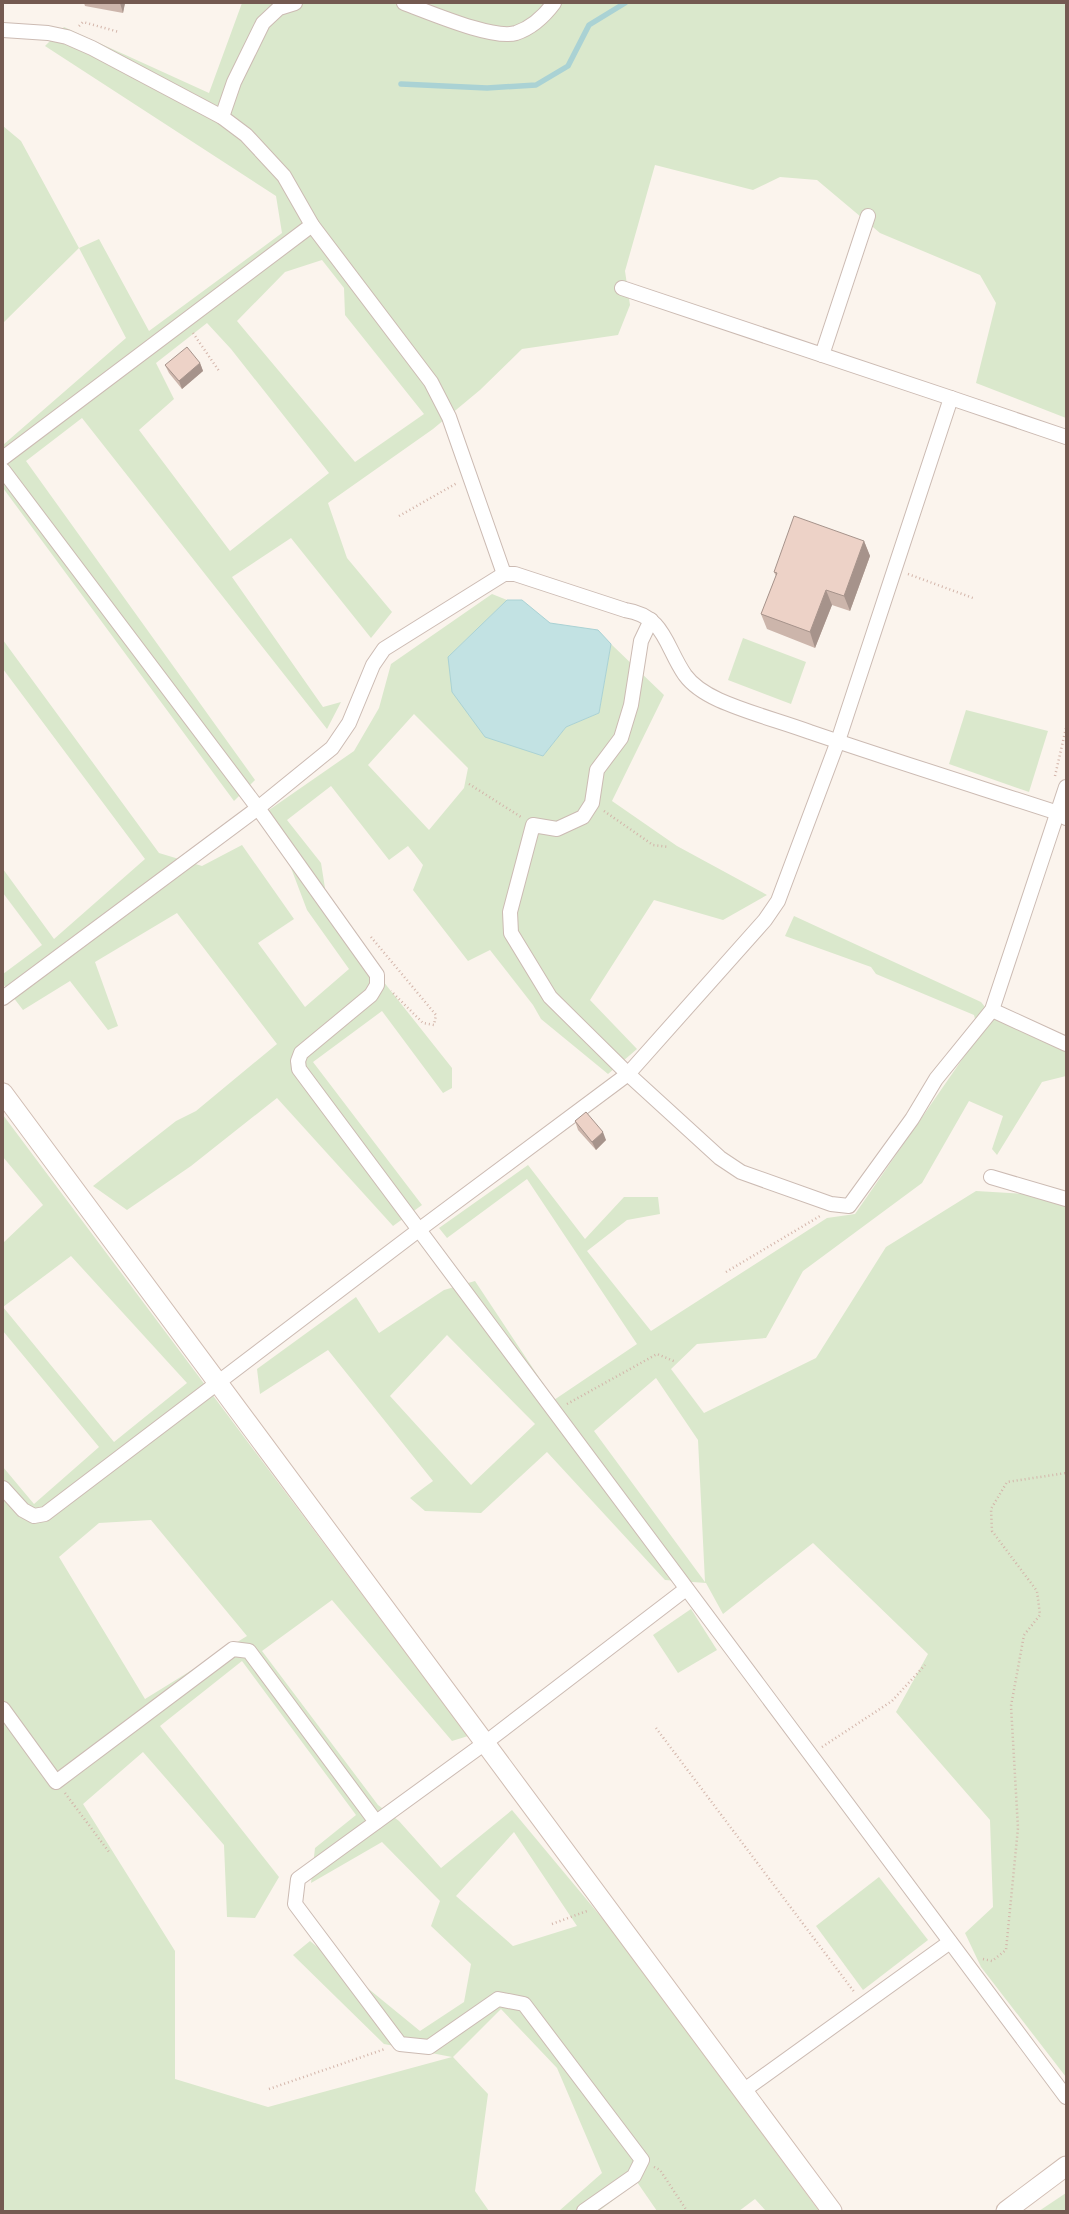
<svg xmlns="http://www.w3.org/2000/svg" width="1069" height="2214" font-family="Inter,sans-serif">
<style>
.green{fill:#dae8cc;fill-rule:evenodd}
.water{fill:#c2e2e3;stroke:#aad2d4}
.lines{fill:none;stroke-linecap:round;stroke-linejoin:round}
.stream{stroke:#aad2d4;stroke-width:5.5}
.street-casing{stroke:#ccbbb3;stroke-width:16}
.secondary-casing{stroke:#d1bdb3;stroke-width:21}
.path{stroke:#d3b5aa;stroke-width:2.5;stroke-dasharray:1 3;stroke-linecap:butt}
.street{stroke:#fff;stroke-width:14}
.secondary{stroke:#fff;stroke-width:19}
.wall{fill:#ccb5ab}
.shaded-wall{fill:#a6938b}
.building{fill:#edd2c7;stroke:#a6938b}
</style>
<rect width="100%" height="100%" fill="#fbf4ed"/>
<g class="green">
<path d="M242,3H1066V418L976,383L996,303L980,275L880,233L817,180L780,177L753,190L655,165L625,271L630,305L618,335L522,349L480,390L433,429L328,503L347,558L392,612L371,638L291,538L232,577L323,707L341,702L327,729L82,418L26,461L255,780L234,801L3,488V445L126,338L79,248L3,323V126L21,141L79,248L99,239L149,331L282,233L276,196L45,46L64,27L209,93ZM322,260L344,288L345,315L424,414L355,462L237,321L285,272ZM207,323L231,349L329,473L230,551L139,430L174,399L156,363Z"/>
<path d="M492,594L507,600L448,657L543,756L566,727L599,713L611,644L664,695L612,801L677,846L767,895L723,920L654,900L590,1000L637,1049L608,1074L541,1019L533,1005L490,950L468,961L413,890L423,865L408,846L389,860L331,786L287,820L321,863L329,913L452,1068V1088L443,1093L382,1011L313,1062L422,1205L393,1226L277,1098L191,1166L127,1210L93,1186L176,1121L196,1111L277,1044L177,913L95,962L118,1026L108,1030L70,981L23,1010L3,984V974L42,945L3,893V869L54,939L145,859L3,669V640L159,853L202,866L242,845L294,919L258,943L305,1007L349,969L307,910L269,810L354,751L379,708L391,664ZM414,714L468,768L464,788L429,830L368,765Z"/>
<path d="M743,638L806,662L791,704L728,680Z"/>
<path d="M966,710L1048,731L1029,792L949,764Z"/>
<path d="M794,916L981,1002L994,1018L1066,1051V1076L1042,1082L997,1155L992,1149L1003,1116L969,1101L922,1183L803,1271L766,1338L697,1344L671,1369L704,1413L816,1358L886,1247L976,1191L1059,1196L1066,1203V2077L981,1967L965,1933L993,1907L990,1820L896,1712L928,1654L813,1543L723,1614L706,1583L665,1580L547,1452L481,1513L425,1511L410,1498L433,1481L328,1350L260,1394L257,1369L356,1297L379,1333L444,1290L475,1281L554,1400L637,1344L527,1179L447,1238L439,1228L528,1165L585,1239L624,1197H658L660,1214L627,1220L587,1251L651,1331L827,1218L855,1214L979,1035L974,1015L876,974L871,967L785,936ZM447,1335L535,1424L471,1485L390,1396ZM656,1378L698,1440L705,1582L594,1431Z"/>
<path d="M3,1115L468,1736L452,1741L332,1600L262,1651L378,1805L399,1821L441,1868L512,1810L612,1930L819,2211H766L755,2199L739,2211H657L637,2182L599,2211H559L602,2173L557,2068L501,2009L453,2057L488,2094L475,2191L489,2211H3V1467L34,1504L99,1447L3,1331V1307L114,1442L187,1383L71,1256L3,1307V1243L43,1205L3,1157ZM151,1520L247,1636L145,1699L59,1557L99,1523ZM242,1661L356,1815L315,1848L311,1883L382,1842L440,1901L431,1926L471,1964L464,2002L420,2031L310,1941L293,1955L384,2044L452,2057L268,2107L175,2079V1951L83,1804L143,1752L224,1845L227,1917L255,1918L279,1877L160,1726ZM514,1832L577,1926L513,1946L456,1896Z"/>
<path d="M691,1609L717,1650L678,1673L653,1635Z"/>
<path d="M879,1877L928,1940L863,1990L816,1926Z"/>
<path d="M1066,2193V2211H1039Z"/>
</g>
<path class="water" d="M507,600H522L550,623L598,630L611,644L599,713L566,727L543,756L485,737L452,692L448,657Z"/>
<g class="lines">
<path class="stream" d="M401,84L487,88L536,85L568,66L589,25L625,3"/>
<g class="street-casing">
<g id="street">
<path d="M404,3C429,12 493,40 516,33C531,28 545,15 554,3"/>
<path d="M3,30L48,33L67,37L92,48L222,117L246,135L284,176L312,225L431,382L449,417L504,574"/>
<path d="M222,117L234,82L263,23L279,8L295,3"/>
<path d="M622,288L951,398"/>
<path d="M822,355L868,216"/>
<path d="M3,458L312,225"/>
<path d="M3,470L258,808L377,975V985L371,995L301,1053L298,1061L299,1069L1066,2097"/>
<path d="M651,620L641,641L631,705L621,738L597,770L592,803L583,817L557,829L533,825L510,912L511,933L550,997L628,1074L720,1158L741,1172L831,1204L849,1206L912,1119L936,1079L992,1010L1066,787"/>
<path d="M3,998L258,808L332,748L349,723L373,665L384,649L504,574H515L625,610C665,616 665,646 685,675C693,686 706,694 719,700C748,713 780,721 810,732C892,760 975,786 1058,813L1066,818"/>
<path d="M992,1010L1066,1044"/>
<path d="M991,1177L1066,1199"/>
<path d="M3,1488L23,1510L34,1516L45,1514L420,1229L628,1074L765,920L778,901L838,741L951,398L1066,437"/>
<path d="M3,1709L56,1782L233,1649L249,1651L376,1822"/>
<path d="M743,2091L950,1942"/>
<path d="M584,2211L634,2176L642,2160L524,2004L498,1999L429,2047L400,2044L295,1904L298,1879L485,1743L686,1589"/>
</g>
</g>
<g class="secondary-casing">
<g id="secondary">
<path d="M3,1093L832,2211"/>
<path d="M1006,2211L1066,2166"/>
</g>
</g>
<g class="path">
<path d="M79,26L83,22L119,32"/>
<path d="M193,333L219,371"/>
<path d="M399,516L457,483"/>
<path d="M908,574L973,598"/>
<path d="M1055,776L1066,728"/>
<path d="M469,784L521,817"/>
<path d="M604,811L653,845L669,847"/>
<path d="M371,937L436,1015L434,1025L423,1023L391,991"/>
<path d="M726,1272L820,1216"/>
<path d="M567,1404L657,1354L676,1362"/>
<path d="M656,1728L855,1993"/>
<path d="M822,1747L892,1701L925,1665"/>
<path d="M65,1793L109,1852"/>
<path d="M552,1924L587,1911"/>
<path d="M983,1959L992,1961L1006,1950L1018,1828L1011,1706L1024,1635L1040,1615L1037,1591L992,1531L991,1509L1007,1482L1066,1473"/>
<path d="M269,2089L385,2049"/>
<path d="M654,2167L660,2170L687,2211"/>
</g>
<use href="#street" class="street"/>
<use href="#secondary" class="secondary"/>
</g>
<g class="wall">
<path d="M84,3H125L123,13L85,6Z"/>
<path d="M200,363L203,371L182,389L169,373L165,365Z"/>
<path d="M864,541L870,556L850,611L832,605L815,648L767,629L761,614L776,576L774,572Z"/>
<path d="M575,1121L606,1140L596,1150L578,1130Z"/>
</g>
<g class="shaded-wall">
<path d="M120,3H125L123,13Z"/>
<path d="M200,363L203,371L182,389L179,381Z"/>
<path d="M864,541L870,556L850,611L844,596Z"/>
<path d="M826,590L832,605L815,648L810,632Z"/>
<path d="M603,1132L606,1140L596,1150L592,1142Z"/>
</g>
<g class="building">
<path d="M187,347L200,363L179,381L165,365Z"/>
<path d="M794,516L864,541L844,596L826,590L810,632L761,614L777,573L774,572Z"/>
<path d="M586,1112L603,1132L592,1142L575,1121Z"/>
</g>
<rect width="1069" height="2214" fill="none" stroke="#745a51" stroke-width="8"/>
</svg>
